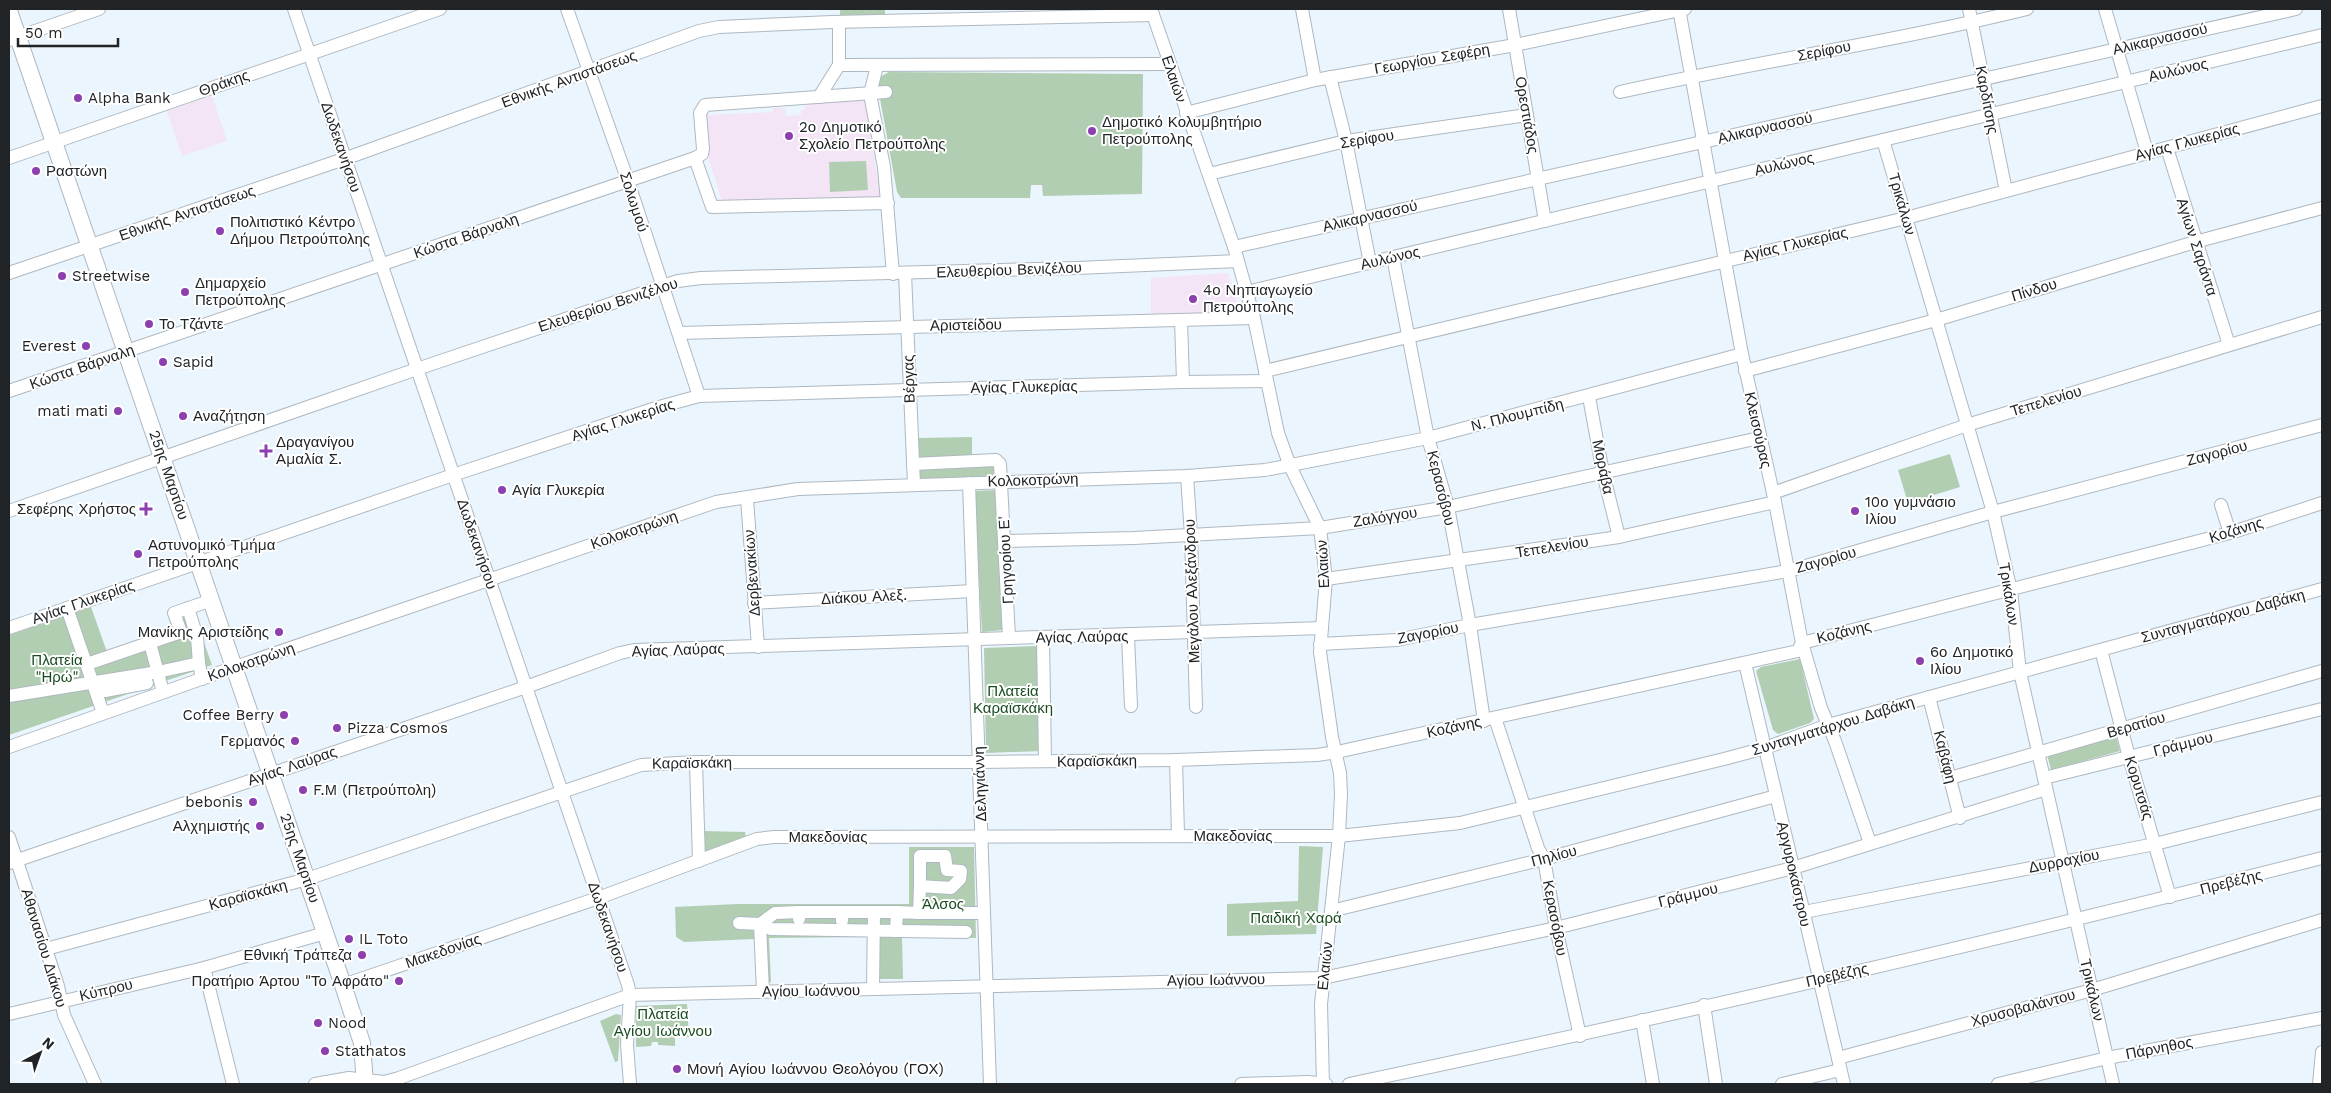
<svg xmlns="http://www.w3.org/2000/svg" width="2331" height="1093" font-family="'Work Sans',sans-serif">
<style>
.education{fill:#f3e4f6}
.green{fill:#b2ceb2}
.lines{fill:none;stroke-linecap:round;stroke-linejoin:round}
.minor-casing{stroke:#aeb8c0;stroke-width:14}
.major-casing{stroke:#aeb8c0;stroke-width:18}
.minor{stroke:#fff;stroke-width:12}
.major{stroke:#fff;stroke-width:16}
.poi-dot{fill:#8c3faf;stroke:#fff;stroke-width:2}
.labels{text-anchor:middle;stroke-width:4;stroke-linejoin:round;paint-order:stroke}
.street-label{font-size:15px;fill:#202427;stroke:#fff}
.poi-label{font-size:15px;fill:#202427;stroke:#fff;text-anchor:start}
.park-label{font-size:15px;fill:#1a4c21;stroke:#fff}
</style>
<rect width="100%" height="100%" fill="#ebf5fe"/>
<g class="education">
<path d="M212,96L227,141L182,156L167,111Z"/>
<path d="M865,99L881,199L723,204L708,156L707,115L773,112V108H785L786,116L801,115V110H805V106H809V104Z"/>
<path d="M1228,273L1240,315H1151V278Z"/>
</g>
<g class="green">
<path d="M840,9H885V15L840,16Z"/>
<path d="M889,72L1143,74L1142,194L1043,196L1042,185H1031L1030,198H901L897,192L877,82L880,77Z"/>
<path d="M866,161L868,190L830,192L829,162Z"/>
<path d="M972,437V464L995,463V476L920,479L918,438Z"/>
<path d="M1950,454L1960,487L1908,503L1898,470Z"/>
<path d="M997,490L1003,630L982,632L974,491Z"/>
<path d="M190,603L212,665L9,735V635L91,607L107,652L176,629L174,621Z"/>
<path d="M1039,646L1042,751L986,753L984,648Z"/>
<path d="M1800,659L1814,719L1810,723L1778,734L1773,730L1756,671L1761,667Z"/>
<path d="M2116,736L2120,751L2051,770L2047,754Z"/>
<path d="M704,831L745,832L746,838L704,853Z"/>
<path d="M1299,846L1323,847L1316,934L1227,936V904L1298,901Z"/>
<path d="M909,847H974L976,938H902L903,979H867V937L769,938L771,982H756L755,939L684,942L676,937L675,907L737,904H909Z"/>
<path d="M687,1004L689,1037L675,1038V1046L658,1045V1042H652L651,1046L636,1047V1006Z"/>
<path d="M616,1014L621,1015L618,1061L615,1062L600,1021Z"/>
</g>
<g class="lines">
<g class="minor-casing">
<g id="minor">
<path d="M294,9L628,985L630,995L627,1045L630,1084"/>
<path d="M567,9L628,181L699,396"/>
<path d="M1151,9L1234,247L1254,318L1278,433L1290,466L1320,528L1326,579L1320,652L1332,737L1340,773L1341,794L1339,836L1321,1004L1323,1084"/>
<path d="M1302,9L1315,80"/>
<path d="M1509,9L1545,221"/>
<path d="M1679,9L1742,354L1775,502L1802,643L1821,708L1835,741L1870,843"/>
<path d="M1969,9L2006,191"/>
<path d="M2105,9L2147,152"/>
<path d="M9,40L99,9"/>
<path d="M839,65L1169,64"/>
<path d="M877,66L870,94L884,167L893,274"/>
<path d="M1330,77L1346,141L1370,263"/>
<path d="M1620,92C1755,62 1893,42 2027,9"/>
<path d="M819,97L839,65V22"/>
<path d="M1186,113L1315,80L1515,45L1685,9"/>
<path d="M1883,140L1993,512L2011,591L2020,672L2113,1084"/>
<path d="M2167,148L2229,345"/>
<path d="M9,158L440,9"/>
<path d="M695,158L712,207L888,203"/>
<path d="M1209,174L1346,141L1527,115"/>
<path d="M1234,247L2296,9"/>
<path d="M1393,257L1428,438L1448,507L1458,561L1470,625L1484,721"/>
<path d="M9,273L344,159L699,31L719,27L832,22L1153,15"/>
<path d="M905,273L914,485"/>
<path d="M1247,292L2322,35"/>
<path d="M1181,320L1183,382"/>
<path d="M679,333L1254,318"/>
<path d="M1265,371L1906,218L2322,106"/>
<path d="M1745,371L1936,320L2195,242L2322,208"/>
<path d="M9,391L695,158L702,154L703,149L700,113L705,105L886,92"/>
<path d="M1589,397L1603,473L1619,537"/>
<path d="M913,464L996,460L1000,464L1009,637"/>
<path d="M1187,476L1191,535L1196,707"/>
<path d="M969,483L990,1084"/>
<path d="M1773,493L1967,425L2322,317"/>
<path d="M747,499L758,647"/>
<path d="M2221,505L2230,533"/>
<path d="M9,511L417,369L678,281L701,278L1077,268L1238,261"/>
<path d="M1004,541L1134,538L1320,528L1448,507L1759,438"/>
<path d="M1326,579L1619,537L1775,502"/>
<path d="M754,603L973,591"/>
<path d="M67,608L103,713"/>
<path d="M188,608L197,637L199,663"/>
<path d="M9,628L453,475L659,407L699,396L1183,382L1267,381"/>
<path d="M1128,636L1131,706"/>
<path d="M1043,638L1045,761"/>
<path d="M150,643L163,692"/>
<path d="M1320,644L1397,640L1470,625L1788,571L1993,512L2322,425"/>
<path d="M2101,650L2129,757L2170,897"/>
<path d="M1745,663L1844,1084"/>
<path d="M87,664L181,632L174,613L212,600"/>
<path d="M102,681L105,691L147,683"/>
<path d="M9,696L158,672L199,663L202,679"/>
<path d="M1929,697L1960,818"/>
<path d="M1495,718L1538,848L1544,859L1556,928L1580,1036"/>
<path d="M9,747L235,667L716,502L798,489L1187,476L1265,470L1428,438L1742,354"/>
<path d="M1176,760L1178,835"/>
<path d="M696,762L699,861"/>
<path d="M1950,778L2322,671"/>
<path d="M2044,778L2322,709"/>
<path d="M9,837L58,986L64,1015L95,1084"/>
<path d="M9,863L526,687L620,653L634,650L1322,628"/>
<path d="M1331,911L1544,859L1776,796"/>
<path d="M1804,912L2155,844L2322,802"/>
<path d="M919,913H984"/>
<path d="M799,919V912H842"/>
<path d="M842,921V912H874"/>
<path d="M739,923L760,924L775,913L799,912"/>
<path d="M896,931L897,912L919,913L920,886L951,888L960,879L961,871L947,870L945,856H920V886"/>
<path d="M46,949L307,879L641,765L696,762H979L1176,760L1317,755L1337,752L1798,651L1802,643L2230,533L2322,503"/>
<path d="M204,968L233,1084"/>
<path d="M343,985L598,898L757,839L774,837L1339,836L1460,823L1724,759L1765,748L1828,725L2322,589"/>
<path d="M873,989L874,912H897"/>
<path d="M763,992L760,924L771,929L966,932"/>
<path d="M1704,1005L1716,1084"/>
<path d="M9,1014L204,968L325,933"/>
<path d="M1642,1020L1653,1084"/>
<path d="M1838,1058L2092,990L2322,920"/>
<path d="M315,1084L349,1078L384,1082L399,1078L630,995L1323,978L1556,928L1793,868L2046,789"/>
<path d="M1241,1084L1308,1082L1326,1084"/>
<path d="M1349,1084C1675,1016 1999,940 2322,858"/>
<path d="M1782,1084L1840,1070"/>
<path d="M1998,1084L2107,1058L2322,1018"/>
<path d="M2319,1084L2322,1052"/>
</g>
</g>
<g class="major-casing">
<path id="major" d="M9,11L343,985L362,1043L365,1084"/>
</g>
<use href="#minor" class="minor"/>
<use href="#major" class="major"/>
</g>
<g class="poi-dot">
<circle cx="78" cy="98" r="5"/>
<circle cx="1092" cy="131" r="5"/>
<circle cx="789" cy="136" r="5"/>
<circle cx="36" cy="171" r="5"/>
<circle cx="220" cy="231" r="5"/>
<circle cx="62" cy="276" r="5"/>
<circle cx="185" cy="292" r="5"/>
<circle cx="1193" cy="299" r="5"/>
<circle cx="149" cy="324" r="5"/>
<circle cx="86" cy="346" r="5"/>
<circle cx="163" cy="362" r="5"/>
<circle cx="118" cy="411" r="5"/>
<circle cx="183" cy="416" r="5"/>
<path d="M263.5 443.5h5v5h5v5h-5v5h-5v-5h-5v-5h5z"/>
<circle cx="502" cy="490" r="5"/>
<path d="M143.5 501.5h5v5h5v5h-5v5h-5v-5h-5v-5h5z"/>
<circle cx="1855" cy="511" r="5"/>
<circle cx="138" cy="554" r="5"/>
<circle cx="279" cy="632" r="5"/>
<circle cx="1920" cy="661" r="5"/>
<circle cx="284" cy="715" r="5"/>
<circle cx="337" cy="728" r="5"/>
<circle cx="295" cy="741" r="5"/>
<circle cx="303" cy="790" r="5"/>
<circle cx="253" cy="802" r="5"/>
<circle cx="260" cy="826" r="5"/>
<circle cx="349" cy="939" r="5"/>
<circle cx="362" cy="955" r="5"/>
<circle cx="399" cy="981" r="5"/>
<circle cx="318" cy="1023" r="5"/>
<circle cx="325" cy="1051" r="5"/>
<circle cx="677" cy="1069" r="5"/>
</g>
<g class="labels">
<g class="street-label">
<text transform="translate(2160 39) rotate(-13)" y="5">Αλικαρνασσού</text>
<text transform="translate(1824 51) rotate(-11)" y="5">Σερίφου</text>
<text transform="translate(1432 59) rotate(-10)" y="5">Γεωργίου Σεφέρη</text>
<text transform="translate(2178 70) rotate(-13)" y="5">Αυλώνος</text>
<text transform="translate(569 79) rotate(-20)" y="5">Εθνικής Αντιστάσεως</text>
<text transform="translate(1174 79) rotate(71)" y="5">Ελαιών</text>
<text transform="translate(224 83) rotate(-19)" y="5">Θράκης</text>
<text transform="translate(1987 100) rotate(79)" y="5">Καρδίτσης</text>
<text transform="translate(1527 115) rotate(80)" y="5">Ορεστιάδος</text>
<text transform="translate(1765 128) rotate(-13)" y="5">Αλικαρνασσού</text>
<text transform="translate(1367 139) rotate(-9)" y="5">Σερίφου</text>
<text transform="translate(2187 142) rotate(-15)" y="5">Αγίας Γλυκερίας</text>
<text transform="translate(341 147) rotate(71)" y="5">Δωδεκανήσου</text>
<text transform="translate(1784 164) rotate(-13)" y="5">Αυλώνος</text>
<text transform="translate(634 202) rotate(72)" y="5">Σολωμού</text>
<text transform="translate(1902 204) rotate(74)" y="5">Τρικάλων</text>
<text transform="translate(187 213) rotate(-19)" y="5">Εθνικής Αντιστάσεως</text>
<text transform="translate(1370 216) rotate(-13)" y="5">Αλικαρνασσού</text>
<text transform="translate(466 236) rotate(-19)" y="5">Κώστα Βάρναλη</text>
<text transform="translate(1795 244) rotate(-13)" y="5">Αγίας Γλυκερίας</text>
<text transform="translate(2197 247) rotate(72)" y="5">Αγίων Σαράντα</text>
<text transform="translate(1390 258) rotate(-13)" y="5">Αυλώνος</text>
<text transform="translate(1009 270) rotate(-2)" y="5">Ελευθερίου Βενιζέλου</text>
<text transform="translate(2034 290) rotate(-17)" y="5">Πίνδου</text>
<text transform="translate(608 305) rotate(-18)" y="5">Ελευθερίου Βενιζέλου</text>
<text transform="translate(966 325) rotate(-1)" y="5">Αριστείδου</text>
<text transform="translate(82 367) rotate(-19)" y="5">Κώστα Βάρναλη</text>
<text transform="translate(909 379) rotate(-92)" y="5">Βέργας</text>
<text transform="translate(1024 387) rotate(-1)" y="5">Αγίας Γλυκερίας</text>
<text transform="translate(2046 401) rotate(-17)" y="5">Τεπελενίου</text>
<text transform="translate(1517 415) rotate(-14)" y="5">N. Πλουμπίδη</text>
<text transform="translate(623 420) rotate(-18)" y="5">Αγίας Γλυκερίας</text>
<text transform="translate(1758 430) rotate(77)" y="5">Κλεισούρας</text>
<text transform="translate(2217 453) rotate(-15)" y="5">Ζαγορίου</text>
<text transform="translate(1603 467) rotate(78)" y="5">Μοράβα</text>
<text transform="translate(169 475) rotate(71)" y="5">25ης Μαρτίου</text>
<text transform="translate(1033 480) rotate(-2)" y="5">Κολοκοτρώνη</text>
<text transform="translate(1441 488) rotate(76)" y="5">Κερασόβου</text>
<text transform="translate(1385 517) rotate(-9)" y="5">Ζαλόγγου</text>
<text transform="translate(634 530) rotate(-19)" y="5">Κολοκοτρώνη</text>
<text transform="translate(2236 530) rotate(-17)" y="5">Κοζάνης</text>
<text transform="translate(477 544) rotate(71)" y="5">Δωδεκανήσου</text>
<text transform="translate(1552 547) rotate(-9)" y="5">Τεπελενίου</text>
<text transform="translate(1006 560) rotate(-93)" y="5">Γρηγορίου Ε'</text>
<text transform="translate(1826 560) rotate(-16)" y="5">Ζαγορίου</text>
<text transform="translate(1323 564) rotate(-93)" y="5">Ελαιών</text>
<text transform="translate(752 573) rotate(-94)" y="5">Δερβενακίων</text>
<text transform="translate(1192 591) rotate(-92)" y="5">Μεγάλου Αλεξάνδρου</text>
<text transform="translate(2009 594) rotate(81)" y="5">Τρικάλων</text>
<text transform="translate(864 597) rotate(-3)" y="5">Διάκου Αλεξ.</text>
<text transform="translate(83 602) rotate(-19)" y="5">Αγίας Γλυκερίας</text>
<text transform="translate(2223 616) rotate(-15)" y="5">Συνταγματάρχου Δαβάκη</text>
<text transform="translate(1844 632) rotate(-14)" y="5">Κοζάνης</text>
<text transform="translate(1428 633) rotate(-11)" y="5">Ζαγορίου</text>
<text transform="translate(1082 637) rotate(-1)" y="5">Αγίας Λαύρας</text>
<text transform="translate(678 650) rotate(-2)" y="5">Αγίας Λαύρας</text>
<text transform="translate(251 662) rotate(-19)" y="5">Κολοκοτρώνη</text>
<text transform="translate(2136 725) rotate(-16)" y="5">Βερατίου</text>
<text transform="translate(1833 726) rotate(-17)" y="5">Συνταγματάρχου Δαβάκη</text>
<text transform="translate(1454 727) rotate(-12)" y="5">Κοζάνης</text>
<text transform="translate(2183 744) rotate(-14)" y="5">Γράμμου</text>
<text transform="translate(1945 757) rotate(76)" y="5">Καβάφη</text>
<text transform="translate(1097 761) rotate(-1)" y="5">Καραϊσκάκη</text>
<text transform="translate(692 763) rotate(-1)" y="5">Καραϊσκάκη</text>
<text transform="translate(292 766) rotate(-19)" y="5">Αγίας Λαύρας</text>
<text transform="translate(980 784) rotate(-92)" y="5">Δεληγιάννη</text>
<text transform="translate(2139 788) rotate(73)" y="5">Κορυτσάς</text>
<text x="1233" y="841">Μακεδονίας</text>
<text x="828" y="842">Μακεδονίας</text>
<text transform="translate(1554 856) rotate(-15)" y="5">Πηλίου</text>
<text transform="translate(300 858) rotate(71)" y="5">25ης Μαρτίου</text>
<text transform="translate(2064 861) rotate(-11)" y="5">Δυρραχίου</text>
<text transform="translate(1794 874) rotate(77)" y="5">Αργυροκάστρου</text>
<text transform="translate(2231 882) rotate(-14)" y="5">Πρεβέζης</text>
<text transform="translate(248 895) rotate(-15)" y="5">Καραϊσκάκη</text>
<text transform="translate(1688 895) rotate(-14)" y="5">Γράμμου</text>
<text transform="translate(1555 918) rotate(79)" y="5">Κερασόβου</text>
<text transform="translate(608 927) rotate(71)" y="5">Δωδεκανήσου</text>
<text transform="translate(44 948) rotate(73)" y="5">Αθανασίου Διάκου</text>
<text transform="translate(443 951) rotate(-19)" y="5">Μακεδονίας</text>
<text transform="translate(1325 966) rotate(-84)" y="5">Ελαιών</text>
<text transform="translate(1837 975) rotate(-13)" y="5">Πρεβέζης</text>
<text transform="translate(1216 980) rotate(-1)" y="5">Αγίου Ιωάννου</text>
<text transform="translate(106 990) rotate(-13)" y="5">Κύπρου</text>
<text transform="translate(2092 990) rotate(77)" y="5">Τρικάλων</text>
<text transform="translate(811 991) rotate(-1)" y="5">Αγίου Ιωάννου</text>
<text transform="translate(2023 1008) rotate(-15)" y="5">Χρυσοβαλάντου</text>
<text transform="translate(2159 1048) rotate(-11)" y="5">Πάρνηθος</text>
</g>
<g class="poi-label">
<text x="88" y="103">Alpha Bank</text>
<text x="1102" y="127">Δημοτικό Κολυμβητήριο<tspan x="1102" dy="17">Πετρούπολης</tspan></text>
<text x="799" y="132">2ο Δημοτικό<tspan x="799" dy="17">Σχολείο Πετρούπολης</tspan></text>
<text x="46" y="176">Ραστώνη</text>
<text x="230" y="227">Πολιτιστικό Κέντρο<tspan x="230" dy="17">Δήμου Πετρούπολης</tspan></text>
<text x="72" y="281">Streetwise</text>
<text x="195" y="288">Δημαρχείο<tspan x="195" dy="17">Πετρούπολης</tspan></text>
<text x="1203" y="295">4ο Νηπιαγωγείο<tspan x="1203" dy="17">Πετρούπολης</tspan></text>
<text x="159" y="329">Το Τζάντε</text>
<text x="76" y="351" text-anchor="end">Everest</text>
<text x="173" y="367">Sapid</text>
<text x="108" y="416" text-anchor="end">mati mati</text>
<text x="193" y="421">Αναζήτηση</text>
<text x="276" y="447">Δραγανίγου<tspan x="276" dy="17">Αμαλία Σ.</tspan></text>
<text x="512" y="495">Αγία Γλυκερία</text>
<text x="1865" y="507">10ο γυμνάσιο<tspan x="1865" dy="17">Ιλίου</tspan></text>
<text x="136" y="514" text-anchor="end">Σεφέρης Χρήστος</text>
<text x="148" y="550">Αστυνομικό Τμήμα<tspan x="148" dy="17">Πετρούπολης</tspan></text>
<text x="269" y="637" text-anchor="end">Μανίκης Αριστείδης</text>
<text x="1930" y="657">6ο Δημοτικό<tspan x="1930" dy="17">Ιλίου</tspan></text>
<text x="274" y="720" text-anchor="end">Coffee Berry</text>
<text x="347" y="733">Pizza Cosmos</text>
<text x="285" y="746" text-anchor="end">Γερμανός</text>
<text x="313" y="795">F.M (Πετρούπολη)</text>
<text x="243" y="807" text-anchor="end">bebonis</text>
<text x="250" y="831" text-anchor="end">Αλχημιστής</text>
<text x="359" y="944">IL Toto</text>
<text x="352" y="960" text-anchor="end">Εθνική Τράπεζα</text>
<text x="389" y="986" text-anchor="end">Πρατήριο Άρτου "Το Αφράτο"</text>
<text x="328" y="1028">Nood</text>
<text x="335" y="1056">Stathatos</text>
<text x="687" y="1074">Μονή Αγίου Ιωάννου Θεολόγου (ΓΟΧ)</text>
</g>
<g class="park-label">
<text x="57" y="665">Πλατεία<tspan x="57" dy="17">"Ηρώ"</tspan></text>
<text x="1013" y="696">Πλατεία<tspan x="1013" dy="17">Καραϊσκάκη</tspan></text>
<text x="943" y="909">Άλσος</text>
<text x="1296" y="923">Παιδική Χαρά</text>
<text x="663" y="1019">Πλατεία<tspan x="663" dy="17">Αγίου Ιωάννου</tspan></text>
</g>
</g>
<rect width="2331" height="1093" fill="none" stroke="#202427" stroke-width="20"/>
<g transform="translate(40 1053) rotate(41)" stroke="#ffffff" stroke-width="4" paint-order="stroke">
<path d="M0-4L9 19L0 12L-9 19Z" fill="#202427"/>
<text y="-8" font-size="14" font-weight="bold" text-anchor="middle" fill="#202427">N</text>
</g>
<path d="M18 38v8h100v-8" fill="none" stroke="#202427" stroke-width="2.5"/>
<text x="25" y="38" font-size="15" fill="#202427" stroke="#ffffff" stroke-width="4" paint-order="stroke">50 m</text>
</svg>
